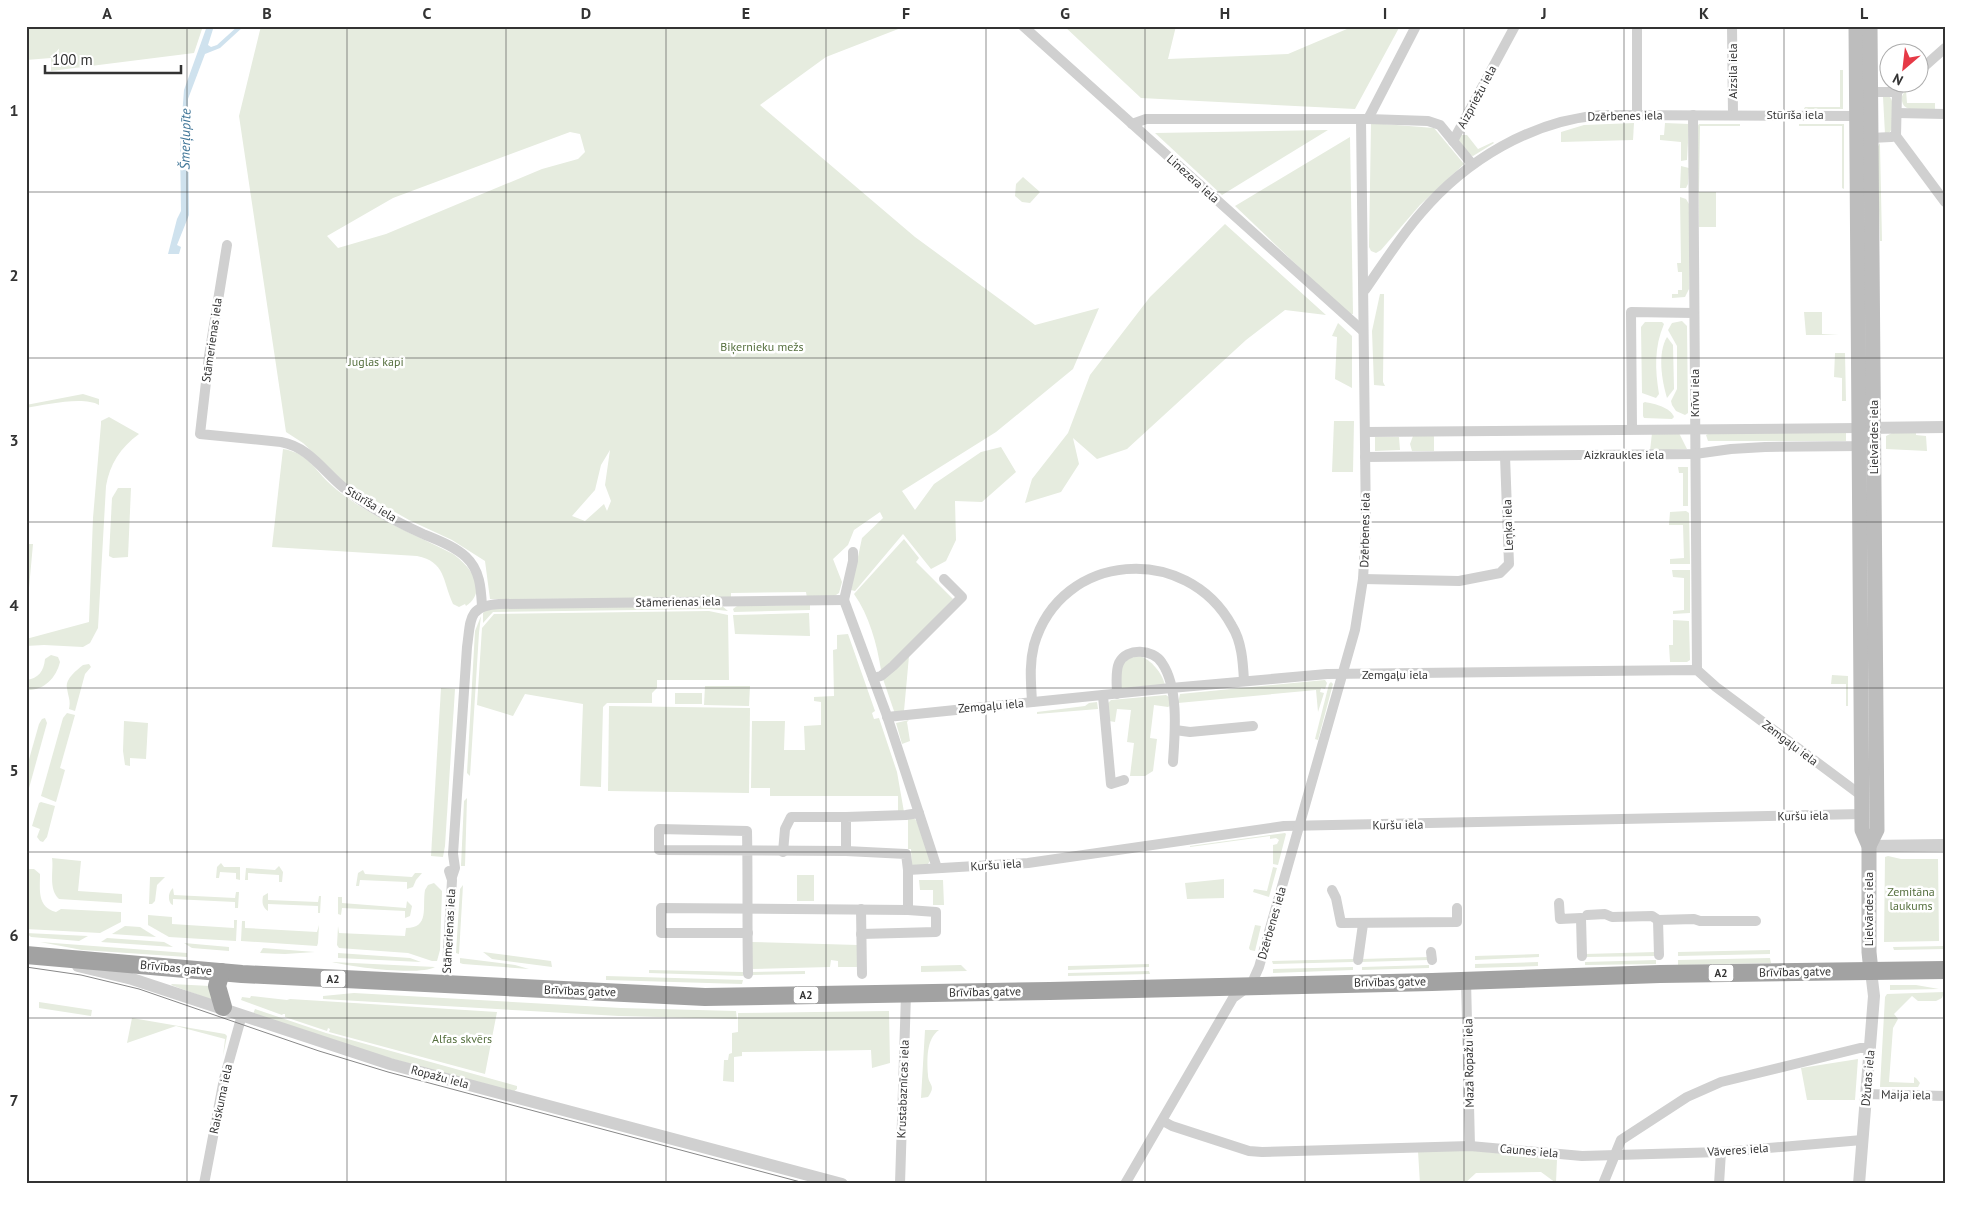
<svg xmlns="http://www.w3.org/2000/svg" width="1971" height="1210" font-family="'PT Sans',sans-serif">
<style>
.green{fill:#e6ecdf;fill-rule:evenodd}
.water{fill:#cfe2ee}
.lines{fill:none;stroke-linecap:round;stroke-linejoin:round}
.minor{stroke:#d0d0d0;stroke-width:10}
.tertiary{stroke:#d0d0d0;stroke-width:12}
.secondary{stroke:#bdbdbd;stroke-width:15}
.trunk{stroke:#a2a2a2;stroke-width:18}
.tram{stroke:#888;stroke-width:1}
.grid{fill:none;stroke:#333;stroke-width:1;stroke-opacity:0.55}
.labels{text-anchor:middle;stroke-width:5;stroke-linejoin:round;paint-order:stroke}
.shield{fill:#fff;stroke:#707070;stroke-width:1}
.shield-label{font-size:11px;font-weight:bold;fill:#333}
.street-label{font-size:12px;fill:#333;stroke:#fff}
.park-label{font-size:12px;fill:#56703f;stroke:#fff}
.water-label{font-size:14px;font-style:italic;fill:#3f7597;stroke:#fff}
.neatline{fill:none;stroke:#333;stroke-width:2}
.grid-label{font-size:16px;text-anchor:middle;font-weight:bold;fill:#333}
</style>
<rect width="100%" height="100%" fill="#fff"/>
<g class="green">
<path d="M26,26H203L194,53L51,71V58L26,60Z"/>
<path d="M261,26H906L826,57L760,105L915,237L1035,325L1099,308L1073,369L996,432L902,491L915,510L934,484L981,452L1001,447L1016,472L982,502L955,501L956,540L946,561L931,569L903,534L855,591L851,590L862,538L883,518L880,512L854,530L848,545L833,559L842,582L839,593L833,597L807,598L806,592L731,593V598L490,599L485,561L452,540L409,520L346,484L303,443L286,432L239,116ZM570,132L580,134L585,152L578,159L542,169L386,234L338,248L327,236L393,198ZM610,450L605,485L611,501L607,511L604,504L585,521L572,516L595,490L601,465Z"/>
<path d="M1064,26H1176L1168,59L1288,54L1354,26H1400L1355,109L1141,98Z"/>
<path d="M1840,70H1843V109H1804L1805,107H1840Z"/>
<path d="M1906,90L1907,103H1935V110C1926,110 1904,114 1902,101C1901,96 1903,94 1906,90Z"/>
<path d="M1885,95L1889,96C1896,103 1896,126 1889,133L1885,134L1883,97Z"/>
<path d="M1371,123L1434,128L1464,164L1420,205L1381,250L1376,253L1371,251L1369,247Z"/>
<path d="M1634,123L1633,140L1561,142V132L1584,125Z"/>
<path d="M1665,123L1689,124L1687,160L1681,161V142L1660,140V135H1664Z"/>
<path d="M1699,124H1740V126H1700L1699,192H1716V227H1699L1697,127Z"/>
<path d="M1799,124H1844V189L1842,188V126H1799Z"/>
<path d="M1328,130L1222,195L1155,133Z"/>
<path d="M1461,135H1467L1478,149L1493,142L1494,143L1473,156L1469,155L1458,139Z"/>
<path d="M1350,137L1353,314H1348L1235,206Z"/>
<path d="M1880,143V145L1882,241H1880L1877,148Z"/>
<path d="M1681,166L1689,168L1688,184L1686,188H1680Z"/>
<path d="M1023,177L1040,192L1030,203L1022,202L1015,196L1016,184Z"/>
<path d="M1680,197L1686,199L1689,204V289L1685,297L1672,298V294H1678V290H1682V272H1678L1677,263H1681Z"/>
<path d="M1225,224L1326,315L1285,310L1246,340L1127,449L1097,459L1073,438L1079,464L1061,492L1025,503L1032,479L1068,433L1090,375L1150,297Z"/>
<path d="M1380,294H1384L1383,382L1385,386L1374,385L1372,331Z"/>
<path d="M1804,312H1822V334L1839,335H1806Z"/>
<path d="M1682,321L1687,326L1688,413L1685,415L1676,411L1672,405L1671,401L1677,389V346L1668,330L1672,323Z"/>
<path d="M1645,322H1662L1664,324C1654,347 1655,370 1659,394L1656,398L1642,393L1641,327Z"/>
<path d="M1338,323L1352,336V388L1335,379L1337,337L1332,336Z"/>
<path d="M1667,337L1673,345L1674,389L1667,398C1662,381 1657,354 1667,337Z"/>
<path d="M1835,353H1845L1846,401H1842V378L1834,377Z"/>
<path d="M83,394L99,399V405C83,396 45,405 26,408V405Z"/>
<path d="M1645,402C1655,404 1670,407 1674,417L1672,419L1644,418L1643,416V403Z"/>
<path d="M109,417L139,434C120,448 110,464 106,486L98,628L90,643L83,647L44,645L26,646V639L89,622L93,518L101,424V421Z"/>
<path d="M1334,421H1354L1353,472H1332Z"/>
<path d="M1846,432V441H1708L1706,435L1710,433Z"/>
<path d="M1916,432V435L1926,436L1927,451L1886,449V436L1892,433Z"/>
<path d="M1652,433H1679L1687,449L1650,451Z"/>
<path d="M1413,436H1434V451H1412L1410,444Z"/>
<path d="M1375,437H1399L1400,450L1375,451Z"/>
<path d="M283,449C307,453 312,466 328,482C359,512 414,534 453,554C470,566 489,590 466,606L465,604L459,607L453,604C442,580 446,562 417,556L272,547Z"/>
<path d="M1678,467H1688V506H1683V473H1679Z"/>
<path d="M118,488H131L128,557L113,558L109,556L112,498Z"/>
<path d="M1686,511L1689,513L1690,564H1670V559L1684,558L1683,525H1669L1670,512Z"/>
<path d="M904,539L919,558L916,562L953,599L899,655L881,670C877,644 869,615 854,594Z"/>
<path d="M26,544H33L28,599H26Z"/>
<path d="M1672,570H1690V613L1673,614V611L1684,610V578L1673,577Z"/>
<path d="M810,605V610L734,612L733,609L737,606Z"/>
<path d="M722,606L728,611L710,609L493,612L483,623V613L488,609L495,608Z"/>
<path d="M709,611L728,615L729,680H657V688L652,693V703H607L603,707L601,787L580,786L583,704L525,694L513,716L477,705L482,628L494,614Z"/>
<path d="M809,613L810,636L735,634L733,615Z"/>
<path d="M481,616L479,633L470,776L467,773L475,631Z"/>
<path d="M1673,620L1689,621L1690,660L1687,662H1670L1669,645H1673Z"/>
<path d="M848,634L875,711L872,713L874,719L879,718L897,772L904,812H898V796H770V788H751L752,721H785L784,750H805L804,726L821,725V702L814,701V697L834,696L833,650L837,649V635Z"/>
<path d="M51,655L58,657L60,662C56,678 44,691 26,690V680C38,679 44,671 45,659Z"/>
<path d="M909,656L904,711L895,714L883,679Z"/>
<path d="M1139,656C1151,659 1162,673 1165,685L1121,689L1120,666L1130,658Z"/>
<path d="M89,664L91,667L85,674L75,711L69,709C71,700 68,697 67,688C65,679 77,670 83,665Z"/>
<path d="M1832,675L1848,676V706H1846V684H1831Z"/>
<path d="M1325,680L1327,683L1325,689L1321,688L1320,692L1324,693L1318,712L1316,690L1178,703L1180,694Z"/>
<path d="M1331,682L1333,684L1318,740L1315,739L1329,684Z"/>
<path d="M705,686H750L749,706L704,705Z"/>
<path d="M441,688L455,689L445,846L443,857L431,856Z"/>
<rect x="675" y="693" width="27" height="11"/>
<path d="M1166,695L1169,697L1171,705L1168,707L1154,705L1150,738L1157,739L1153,771L1145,776H1130L1134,743L1127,742L1131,710L1117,709L1115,722L1109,721L1108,703L1111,700Z"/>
<path d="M1097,702L1098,709L1037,714V712L1085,706L1089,703Z"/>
<path d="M609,706L750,708L749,793L608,791Z"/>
<path d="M67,713L75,715L60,768L65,770L56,802L41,796L63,718Z"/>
<path d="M45,718L47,723L26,799V770L39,724L42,719Z"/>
<path d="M909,720L907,722L910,741L902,744L896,723Z"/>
<path d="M124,721L148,723L146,759L130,758V766L125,765L123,751Z"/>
<path d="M467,798L465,866H461L464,801Z"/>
<path d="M41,802L55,806L47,837L43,842L40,841L37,837L40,829L32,826L39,803Z"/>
<path d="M910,818L915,819L917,822L931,859L928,864L912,868L911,849H908V819Z"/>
<path d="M1285,833L1286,834L1278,865L1273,864V845L1277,844L1279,840L1276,838L1270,839V836L1190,847V846Z"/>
<path d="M1888,856L1901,859H1938L1939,941L1884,942L1885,857Z"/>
<path d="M52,858L81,861L78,891L122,894V903L59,899C48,889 54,870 52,858Z"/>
<path d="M221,863L224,867H240V880L236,879V873L220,872L219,878H216L217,867Z"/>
<path d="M279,866L283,872L282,882H279V875L248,873V880H245L246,868L275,870Z"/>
<path d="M1273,867L1277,868L1269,897L1253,892L1254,889L1267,891Z"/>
<path d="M27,869H34L40,874C40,890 37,907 56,912L61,909L121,912V922L100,933L26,929Z"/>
<path d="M363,870L365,874L412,877L415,873H422L416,880L413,887L407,889V882L360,880L359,886H356L358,873Z"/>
<rect x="797" y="875" width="17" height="26"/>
<path d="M150,877H165L157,885L155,901L152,904H149Z"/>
<path d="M1224,879V898L1187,899L1185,883Z"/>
<path d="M919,880H943L944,905H933V890H920Z"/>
<path d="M434,883L442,891L440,950L437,961H432L408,953L339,948L337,945L338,926L339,933L405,936L406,928C430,928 422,907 425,890L428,885Z"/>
<path d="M463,885L459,954L456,953L460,889Z"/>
<path d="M173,888L174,895L235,898L236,892H239L238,908H235V902L173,899V905L171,904C168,900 168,892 173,888Z"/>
<path d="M268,893V900L318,902L319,896H321L320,913H318V906L268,904V911C262,907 262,902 263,896Z"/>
<path d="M338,897H342V903L406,908L407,901L412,906L410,916L405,918V911L342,908L341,915L338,914Z"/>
<path d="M148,915L172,917V924L234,928V920H237L236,941L169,937L148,925Z"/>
<path d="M242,921H245V928L317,932L319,925L318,943L317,946L241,941Z"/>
<path d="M1255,925L1261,926L1255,951L1250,950L1249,948Z"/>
<path d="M125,926L140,927L156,937L112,934Z"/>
<path d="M26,933L88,936L79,941L31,937Z"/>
<path d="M107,938L164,942L173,947L101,942Z"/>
<path d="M40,942L187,953V957L82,950Z"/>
<path d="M751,942L858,945V967H838V961L831,960L830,967L750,969Z"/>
<path d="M184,943L229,947V951L192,948Z"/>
<path d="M1945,946V949L1894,950L1893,947Z"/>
<path d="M263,948L315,952L285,954L260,953Z"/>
<path d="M1770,950V954L1678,956V952Z"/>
<path d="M483,952L551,961L552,967L492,959Z"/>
<path d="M1656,952V956L1585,957V954Z"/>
<path d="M338,953L410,958L421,962L338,958Z"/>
<path d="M1539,954V957L1475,960V956Z"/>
<path d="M1429,957V960L1362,962V959Z"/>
<path d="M460,958L515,965L529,969L463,964L460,963Z"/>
<path d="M1770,958L1771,963L1678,965V960Z"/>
<path d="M1353,959V962L1273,964L1272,961Z"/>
<path d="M1656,960V964L1585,965V962Z"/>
<path d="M332,962L435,967C419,976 351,967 332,962Z"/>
<path d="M1538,962V966L1475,968V964Z"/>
<path d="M1149,964V967L1068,970V966Z"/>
<path d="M961,965L967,971L921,972V966Z"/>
<path d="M1429,965V968L1362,970V967Z"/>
<path d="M1353,967V970L1273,973V969Z"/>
<path d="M649,970L743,972V976L649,973Z"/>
<path d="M805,971V974L752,975L751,972Z"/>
<path d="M1149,971L1150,974L1068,976V973Z"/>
<path d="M606,976L743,980L742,984L606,980Z"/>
<path d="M172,984L210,986L215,1001L171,985Z"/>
<path d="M1890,985H1916L1939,989L1890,990Z"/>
<path d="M1944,992L1942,998L1936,1001H1918L1912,996L1894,1014L1898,1019L1893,1028L1889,1082L1914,1083V1077L1916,1078L1920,1083L1918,1087H1880L1885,997L1887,994Z"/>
<path d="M354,993L621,1008L736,1011L737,1019L619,1016L323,999V996Z"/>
<path d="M251,996L287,1000L290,999L497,1012L485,1074L329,1032L330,1029L328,1028L327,1031L285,1017V1014H283L282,1015L241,1000L242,997L250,998Z"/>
<path d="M39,1002L92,1010L91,1016L39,1008Z"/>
<path d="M255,1009L326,1033L517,1086V1089L513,1092L364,1051L253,1014Z"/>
<path d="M889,1011L890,1063L872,1068L871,1050L742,1052V1056L734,1057V1082L723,1081L724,1060H728L729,1054L732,1053V1033L738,1032V1013Z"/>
<path d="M132,1018L225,1034L227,1036L223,1056L225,1039L176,1026L127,1043Z"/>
<path d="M925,1030H939C926,1039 927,1060 928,1075C928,1085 937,1085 928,1097L921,1098Z"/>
<path d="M1858,1059L1855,1100H1807L1801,1068Z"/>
<path d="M1467,1150L1557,1159L1556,1183L1541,1172L1476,1173L1464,1184H1420L1418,1151Z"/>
</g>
<path class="water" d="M207,26H214L208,45L211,47L217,45L238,26H244L220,48L205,54L188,99L189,215L177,245L181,247L179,254H168L177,219L181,211L180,143L184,90Z"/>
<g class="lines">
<g class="minor">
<path d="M1023,26L1363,331"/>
<path d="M1637,26V115"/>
<path d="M1732,26L1733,115"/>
<path d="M1918,72L1945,48"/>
<path d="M1871,92H1897"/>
<path d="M1897,92L1907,82"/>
<path d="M1897,113L1945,114"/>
<path d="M1693,115L1697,670"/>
<path d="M1368,119L1416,26"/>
<path d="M1132,124L1146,119H1368L1428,121L1440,125L1472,164"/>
<path d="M1896,136L1945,202"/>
<path d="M1896,136L1897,92"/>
<path d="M1871,138L1891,137L1896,136"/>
<path d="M1453,141L1515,26"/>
<path d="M227,245L209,356L200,434L281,442C309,447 323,471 344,488C364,505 399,523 423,534C437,540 454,546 466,557C480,570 481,588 482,606"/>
<path d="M1365,290C1383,264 1400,237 1421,213C1466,160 1531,121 1601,115L1857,116"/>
<path d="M1632,429L1631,312L1694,313"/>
<path d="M1365,432L1859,428"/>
<path d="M1365,457L1695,454L1731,449L1765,447L1859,446L1862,443"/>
<path d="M1363,579L1459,581L1500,573L1509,564L1505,456"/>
<path d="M844,600L886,713L937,868"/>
<path d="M844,600L853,561V552"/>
<path d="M873,678L881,676L893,666L962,597L944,579"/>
<path d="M1117,694C1117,685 1115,672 1119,663C1127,647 1153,649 1162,663C1179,688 1175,733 1173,762"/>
<path d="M1103,696L1111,784L1124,780"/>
<path d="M1032,702C1031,682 1029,665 1034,645C1061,551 1187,543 1232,626C1242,642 1243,663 1244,681"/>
<path d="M887,717L1171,688L1327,674L1697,670L1716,687L1862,796"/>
<path d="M1175,730L1190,732L1253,726"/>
<path d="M783,852L785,829L791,817H846"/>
<path d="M908,870L1028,863L1284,826L1862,814"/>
<path d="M452,877L455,868L453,854L467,647C471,620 467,606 499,604L844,600"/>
<path d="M1332,890L1336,898L1341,923L1457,922V908"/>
<path d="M1559,903L1560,919L1581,918L1582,956"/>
<path d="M861,909L862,974"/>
<path d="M1587,915L1605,914L1612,917L1652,916L1658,920L1659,955"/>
<path d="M1658,920L1694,919L1700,921H1756"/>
<path d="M748,933H661V908L908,910V870L906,854L846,851V817L906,815L919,813"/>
<path d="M861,934L936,932V912L908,910"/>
<path d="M1431,952L1432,960"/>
<path d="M1358,960L1363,924"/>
<path d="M748,974C747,926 748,879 747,831L659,829V850L846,851"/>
<path d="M1466,980L1470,1146"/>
<path d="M446,985L452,880L449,871"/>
<path d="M1866,1094L1945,1096"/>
<path d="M1163,1121L1172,1126L1249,1151L1262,1152L1470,1146L1582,1156L1721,1152L1862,1140"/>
<path d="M204,1184L224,1079L242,1015"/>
<path d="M900,1184L906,994"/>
<path d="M1125,1184L1233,998L1251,985L1259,967L1355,630L1363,579L1366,527L1361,119"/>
<path d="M1603,1184L1621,1140L1687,1097L1721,1082L1860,1048H1870"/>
<path d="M1719,1184L1721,1152"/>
</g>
<g class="tertiary">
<path d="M1865,428L1945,427"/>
<path d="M1869,846L1945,845"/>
<path d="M78,966L132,979L390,1064L842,1184"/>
<path d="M1859,1184L1874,996L1871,971"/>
</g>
<g class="secondary">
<path d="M1856,26L1862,830L1869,846V952L1871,971"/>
<path d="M1869,846L1877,830L1870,26"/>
</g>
<g class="trunk">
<path d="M26,955L242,974L705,997L1050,991L1432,982L1660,974L1945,970"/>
<path d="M221,972L217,986L223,1007"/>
</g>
<path class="tram" d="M26,967L81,975L139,989L319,1051L388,1072L808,1184"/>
</g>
<path class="grid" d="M187,26V1184M347,26V1184M506,26V1184M666,26V1184M826,26V1184M986,26V1184M1145,26V1184M1305,26V1184M1464,26V1184M1624,26V1184M1784,26V1184M26,192H1945M26,358H1945M26,522H1945M26,688H1945M26,852H1945M26,1018H1945"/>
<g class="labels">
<g class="shield">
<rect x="1708.5" y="964.5" width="25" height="17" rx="4"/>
<rect x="320.5" y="970.5" width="25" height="17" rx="4"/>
<rect x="793.5" y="986.5" width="25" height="17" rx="4"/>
</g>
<g class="shield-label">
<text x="1721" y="977">A2</text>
<text x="333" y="983">A2</text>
<text x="806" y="999">A2</text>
</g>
<g class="street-label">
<text transform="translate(1733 71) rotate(-90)" y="4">Aizsila iela</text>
<text transform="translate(1477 97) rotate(-62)" y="4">Aizpriežu iela</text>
<text x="1795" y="119">Stūrīša iela</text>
<text transform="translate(1625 116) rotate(-1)" y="4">Dzērbenes iela</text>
<text transform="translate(1193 179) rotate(42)" y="4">Linezera iela</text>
<text transform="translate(212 340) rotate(-82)" y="4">Stāmerienas iela</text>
<text transform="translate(1695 393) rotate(-90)" y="4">Krīvu iela</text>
<text transform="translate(1874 437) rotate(-90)" y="4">Lielvārdes iela</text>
<text x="1624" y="459">Aizkraukles iela</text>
<text transform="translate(371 504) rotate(31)" y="4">Stūrīša iela</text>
<text transform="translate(1508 525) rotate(-92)" y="4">Leņķa iela</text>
<text transform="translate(1365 530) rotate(-89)" y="4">Dzērbenes iela</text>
<text transform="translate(678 602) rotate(-1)" y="4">Stāmerienas iela</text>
<text x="1395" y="679">Zemgaļu iela</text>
<text transform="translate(991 706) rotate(-5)" y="4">Zemgaļu iela</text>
<text transform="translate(1790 743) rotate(37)" y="4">Zemgaļu iela</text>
<text transform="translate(1803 816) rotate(-1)" y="4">Kuršu iela</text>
<text transform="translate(1398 825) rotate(-1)" y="4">Kuršu iela</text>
<text transform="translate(996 865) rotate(-4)" y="4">Kuršu iela</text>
<text transform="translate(1869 909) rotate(-90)" y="4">Lielvārdes iela</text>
<text transform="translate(1272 923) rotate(-74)" y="4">Dzērbenes iela</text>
<text transform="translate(449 931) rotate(-87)" y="4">Stāmerienas iela</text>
<text transform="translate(176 968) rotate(5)" y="4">Brīvības gatve</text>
<text transform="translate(1795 972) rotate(-1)" y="4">Brīvības gatve</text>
<text transform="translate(1390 982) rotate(-1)" y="4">Brīvības gatve</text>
<text transform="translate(580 991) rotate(2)" y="4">Brīvības gatve</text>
<text transform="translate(985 992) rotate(-1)" y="4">Brīvības gatve</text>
<text transform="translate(1469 1063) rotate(-91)" y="4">Mazā Ropažu iela</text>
<text transform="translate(440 1077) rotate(15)" y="4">Ropažu iela</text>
<text transform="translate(1868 1078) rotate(-85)" y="4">Džutas iela</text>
<text transform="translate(903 1089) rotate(-88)" y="4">Krustabaznīcas iela</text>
<text transform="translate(1906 1095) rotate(1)" y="4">Maija iela</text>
<text transform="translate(221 1099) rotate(-78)" y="4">Raiskuma iela</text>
<text transform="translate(1738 1150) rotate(-4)" y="4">Vāveres iela</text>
<text transform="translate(1529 1151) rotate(5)" y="4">Caunes iela</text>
</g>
<g class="park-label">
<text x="762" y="351">Biķernieku mežs</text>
<text x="376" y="366">Juglas kapi</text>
<text x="1911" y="896">Zemitāna<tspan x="1911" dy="14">laukums</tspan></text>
<text x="462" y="1043">Alfas skvērs</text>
</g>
<g class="water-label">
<text transform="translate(185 139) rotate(-89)" y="5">Šmerļupīte</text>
</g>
</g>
<rect width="1971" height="1210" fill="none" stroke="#ffffff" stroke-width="55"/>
<g transform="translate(1904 68) rotate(208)"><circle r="24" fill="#ffffff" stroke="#adadad"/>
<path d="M0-4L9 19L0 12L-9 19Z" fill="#e63946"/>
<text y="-8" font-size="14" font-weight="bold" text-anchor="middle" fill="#333333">N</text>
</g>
<path d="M45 65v8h136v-8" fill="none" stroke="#333333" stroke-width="2.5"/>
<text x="52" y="65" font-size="15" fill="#333333" stroke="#ffffff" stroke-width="4" paint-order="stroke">100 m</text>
<rect x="28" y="28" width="1916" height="1154" class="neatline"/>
<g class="grid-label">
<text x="107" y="19">A</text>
<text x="267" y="19">B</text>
<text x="427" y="19">C</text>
<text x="586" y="19">D</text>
<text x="746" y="19">E</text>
<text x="906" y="19">F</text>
<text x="1065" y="19">G</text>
<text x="1225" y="19">H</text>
<text x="1385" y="19">I</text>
<text x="1544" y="19">J</text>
<text x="1704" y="19">K</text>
<text x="1864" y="19">L</text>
<text x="14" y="116">1</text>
<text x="14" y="281">2</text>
<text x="14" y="446">3</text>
<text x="14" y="611">4</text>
<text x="14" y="776">5</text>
<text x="14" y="941">6</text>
<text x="14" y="1106">7</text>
</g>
</svg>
